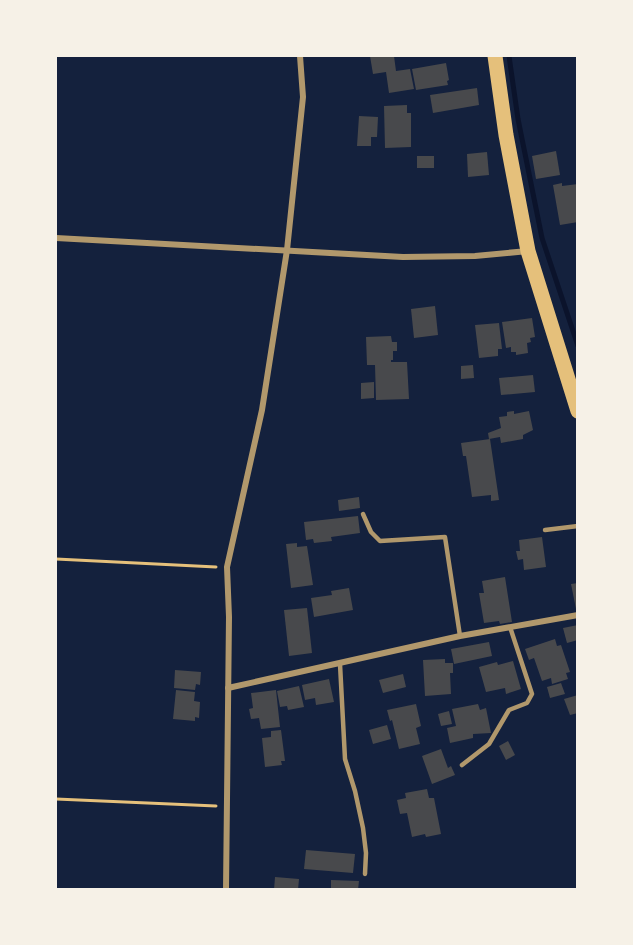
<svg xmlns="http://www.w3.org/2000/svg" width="633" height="945" font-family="Raleway,sans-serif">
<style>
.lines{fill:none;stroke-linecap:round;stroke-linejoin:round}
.stream{stroke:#0b132b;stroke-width:5}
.building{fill:#48494c}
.path{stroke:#e5c07b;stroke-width:3}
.service{stroke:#b1986c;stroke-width:4.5}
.minor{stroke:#b1986c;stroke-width:6}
.primary{stroke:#e5c07b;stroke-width:15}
</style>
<rect width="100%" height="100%" fill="#14213d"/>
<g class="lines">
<path class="stream" d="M509,56L518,119L542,238L578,346"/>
</g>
<g class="building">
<path d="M370,56H394L396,71L410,69L414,89L389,93L386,72L373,74Z"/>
<path d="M446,63L449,80L447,81L448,85L416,90L412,69Z"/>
<path d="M477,88L479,105L433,113L430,95Z"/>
<path d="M407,105V113H411V147L385,148L384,106Z"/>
<path d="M359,116L378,117L377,137H371V146H357Z"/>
<path d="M556,151L560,175L536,179L532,156Z"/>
<path d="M487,152L489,175L468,177L467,154Z"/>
<rect x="417" y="156" width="17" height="12"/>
<path d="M562,183V186L578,184V222L560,225L553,185Z"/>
<path d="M435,306L438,335L414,338L411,309Z"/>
<path d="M532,318L535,337L530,338L531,342L527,343L528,353L516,355V352H511V347L506,348L502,322Z"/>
<path d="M499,323L502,349H498V356L479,358L475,325Z"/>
<path d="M391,336L392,342H397V351H393V360H391V362H407L409,399L376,400L375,365H367L366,337Z"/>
<path d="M473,365L474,378L461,379V366Z"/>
<path d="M533,375L535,392L501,395L499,378Z"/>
<path d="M374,382V398L361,399V383Z"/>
<path d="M514,411V414L529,411L533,430L523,435V439L501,443L500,437L489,439L488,433L501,428L499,417L507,416V412Z"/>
<path d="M490,439L499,500L491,501V495L472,497L466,456H463L461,443Z"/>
<path d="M359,497L360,508L339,511L338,500Z"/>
<path d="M358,516L360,533L331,537L332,541L314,543L313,539L306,540L304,522Z"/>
<path d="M542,537L546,567L524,570L523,559L518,560L516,551H520L519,540Z"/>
<path d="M297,543V547L307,546L313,585L291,588L286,544Z"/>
<path d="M505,577L512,622L500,624L499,621L484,623L479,593H484L482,581Z"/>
<path d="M578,583V609H576L571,584Z"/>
<path d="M349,588L353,610L314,617L311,598L332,595L331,591Z"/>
<path d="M307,608L312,653L289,656L284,610Z"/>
<path d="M578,625V640L567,643L563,628Z"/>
<path d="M555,639L557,646L561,645L570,672L566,673L568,679L552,684L551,678L542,681L534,658L529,660L525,649Z"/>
<path d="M489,642L492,656L454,664L451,649Z"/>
<path d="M445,659V663H453V673H450L451,694L425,696L423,660Z"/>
<path d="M513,661L521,689L506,694L505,688L486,692L479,667L497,662L498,665Z"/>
<path d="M175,670L201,672L200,685L196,684L195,690L174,688Z"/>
<path d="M403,674L406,687L383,693L379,680Z"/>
<path d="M329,679L334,702L316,705L315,698L305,700L302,685Z"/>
<path d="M561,683L565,694L550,698L547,687Z"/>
<path d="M299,686L304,707L288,710L287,706L280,707L277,691Z"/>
<path d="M176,690L195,692L194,701L200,702L199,718L195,717V721L173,719Z"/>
<path d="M276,690L280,727L261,729L259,718L251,719L249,709L253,708L251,693Z"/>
<path d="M578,695V713L570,715L564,699Z"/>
<path d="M416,704L421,726L416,728L420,744L399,749L392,720L390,721L387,710Z"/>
<path d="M478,704L480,710L486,708L491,733L473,734V738L450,743L447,728L456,726L452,709Z"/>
<path d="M449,711L452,724L441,726L438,714Z"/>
<path d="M387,725L391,739L373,744L369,730Z"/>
<path d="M281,730L285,761H281L282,765L265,767L262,738L271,737V731Z"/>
<path d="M508,741L515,755L506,760L499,746Z"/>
<path d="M441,749L448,768L451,766L455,775L432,784L422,756Z"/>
<path d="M427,789L429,798H434L441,834L426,837L425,834L412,837L407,813L400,814L397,800L406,798L405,793Z"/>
<path d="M306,850L355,854L353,873L304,869Z"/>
<path d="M275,877L299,879L298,890H274Z"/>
<path d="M331,880L359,881L358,890H331Z"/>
</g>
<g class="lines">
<g class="path">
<path d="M56,559L216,567"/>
<path d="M56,799L216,806"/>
</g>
<g class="service">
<path d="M363,514L371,532L380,541L445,537L460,636"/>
<path d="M545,530L578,526"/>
<path d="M340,664L345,759L355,791L363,828L366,853L365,874"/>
<path d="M462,765L489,744L509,710L527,703L532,694L510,627"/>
</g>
<g class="minor">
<path d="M56,238L403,257L475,256L528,251"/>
<path d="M228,688L460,636L578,615"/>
<path d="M226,890L229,617L227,567L262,410L287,250L303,97L300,56"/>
</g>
<path class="primary" d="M495,56L506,135L528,251L578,411"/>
</g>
<rect width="633" height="945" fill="none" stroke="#f6f1e7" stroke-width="114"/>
</svg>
